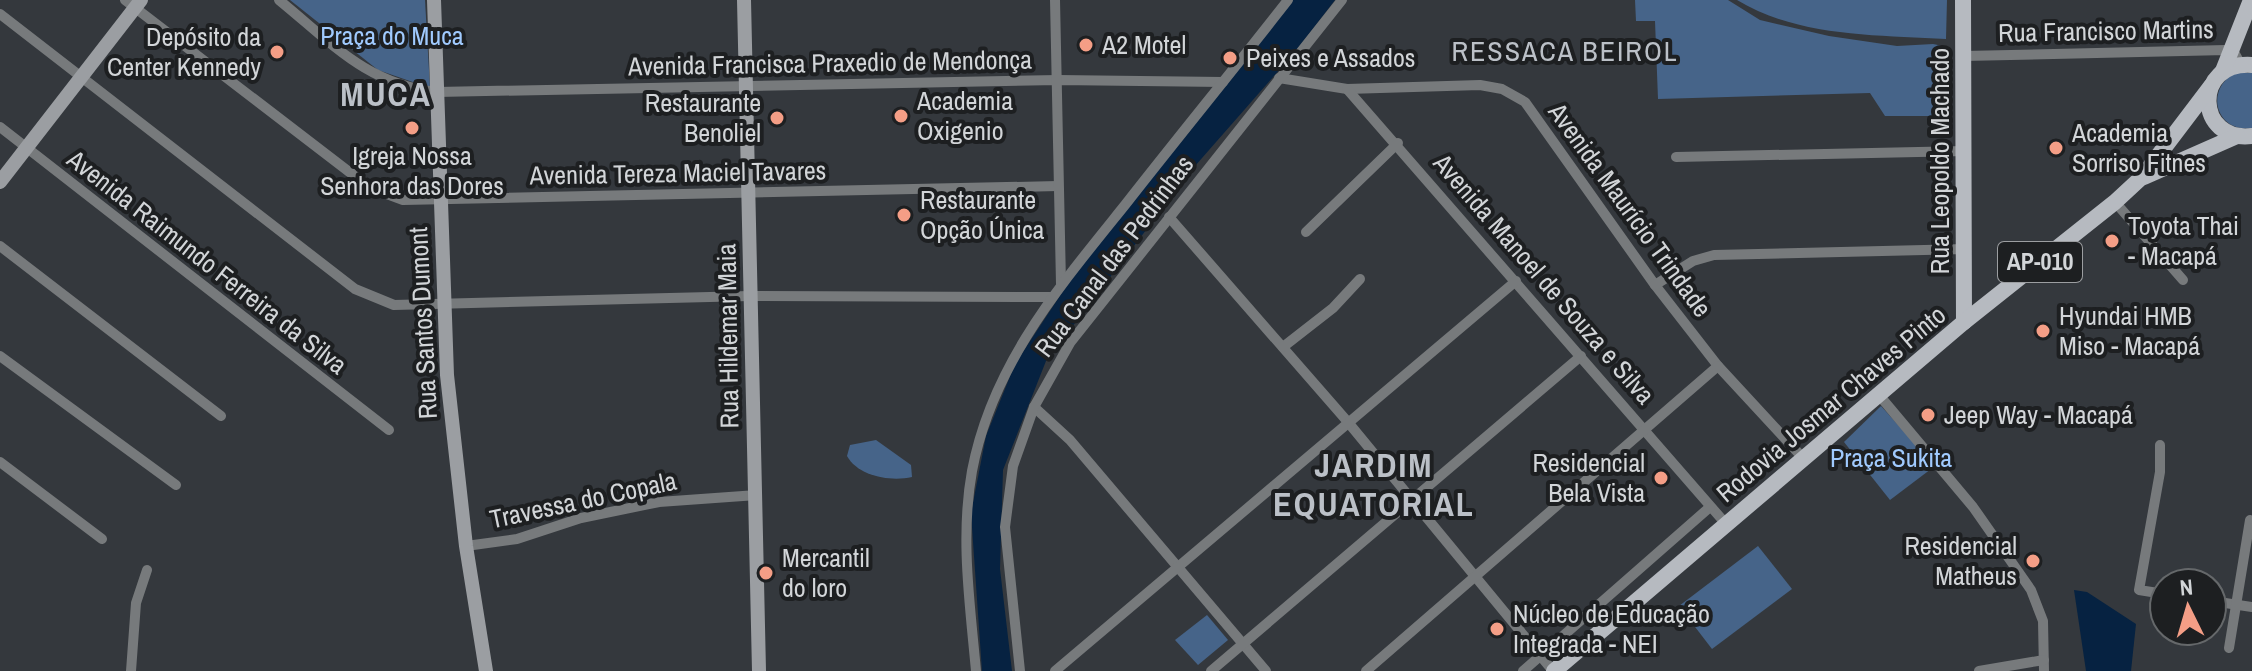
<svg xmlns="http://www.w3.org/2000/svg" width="2252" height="671" font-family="'Archivo Narrow',sans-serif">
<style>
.green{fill:#466489}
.water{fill:#062241}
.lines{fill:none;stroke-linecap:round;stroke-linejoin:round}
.minor{stroke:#777a7c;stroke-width:10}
.secondary{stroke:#9b9ea2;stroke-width:14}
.primary{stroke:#b6bac0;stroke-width:16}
.poi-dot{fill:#f49e86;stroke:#1d1f21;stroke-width:3}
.labels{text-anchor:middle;stroke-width:8;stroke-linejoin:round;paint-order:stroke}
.shield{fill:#1d1f21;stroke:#9c9ea1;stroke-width:2}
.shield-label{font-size:24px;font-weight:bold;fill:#d2d5d8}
.street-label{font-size:26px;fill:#d2d5d8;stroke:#1d1f21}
.park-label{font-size:26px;fill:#a0cafe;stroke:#1d1f21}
.poi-label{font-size:26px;fill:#d2d5d8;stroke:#1d1f21;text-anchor:start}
.neighbourhood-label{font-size:28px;letter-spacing:2px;fill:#bbc0c7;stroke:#1d1f21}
.district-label{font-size:34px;font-weight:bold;letter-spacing:2px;fill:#bbc0c7;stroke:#1d1f21}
</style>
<rect width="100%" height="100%" fill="#34383d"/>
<g class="green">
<path d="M290,0H425L430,88L378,70Z"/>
<path d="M1635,0H1728L1760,20L1829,36L1897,46L1933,44L1948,47L1951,116H1885L1870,93L1658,99L1655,21H1636Z"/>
<path d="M1737,0H1947L1946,39C1876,35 1798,37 1737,0Z"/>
<path d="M2235,73H2252V128C2216,133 2204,90 2235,73Z"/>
<path d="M1881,406L1935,466L1890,500L1844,442Z"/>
<path d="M876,440L911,465L912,477C890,482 858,476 847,456L850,445Z"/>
<path d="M1758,546L1792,589L1712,649L1679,606Z"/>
<path d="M1207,615L1228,640L1198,665L1175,640Z"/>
</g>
<g class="water">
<path d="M1293,0H1335L1295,52L1195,166L1046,361L1003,470L1000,569L1012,671H982L971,513L986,436L1015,364L1069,282Z"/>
<path d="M2074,590L2087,592L2136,624L2131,671H2086Z"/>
</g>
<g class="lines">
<g class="minor">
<path d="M125,0L348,171L376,190L403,200L1058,186"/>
<path d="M279,0C332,43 366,84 437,92L1058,80L1223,82"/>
<path d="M1055,0L1061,284"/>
<path d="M0,14L355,289L394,305L750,296L1051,297"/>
<path d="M1964,56L2226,50L2235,54L2241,65"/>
<path d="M1279,78L1347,89L1480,85L1502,89L1525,102L1655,285L1718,366L1803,458"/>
<path d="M1347,89L1726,524"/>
<path d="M0,127L389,430"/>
<path d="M1676,157L1965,151"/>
<path d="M2115,202L2183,280"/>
<path d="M1169,217L1347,421L1553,671"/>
<path d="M1306,232L1398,143"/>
<path d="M0,246L221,416"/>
<path d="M1655,285L1693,261L1714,255L1966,249"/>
<path d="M1283,347L1333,308L1360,279"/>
<path d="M0,356L176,485"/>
<path d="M1879,395L1973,507L2031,590L2043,621L2044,671"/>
<path d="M1034,407L1070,440L1266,671"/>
<path d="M2160,445V472L2139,590L2164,594"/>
<path d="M0,462L102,539"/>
<path d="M466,546L517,539L581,518L659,502L757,495"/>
<path d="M2212,601L2252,607"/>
<path d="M2229,648L2250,520"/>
<path d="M131,671L136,603L147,570"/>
<path d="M976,671C970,604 960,537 972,471C992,365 1059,287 1125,205C1179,136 1234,69 1288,0"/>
<path d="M1020,671L1005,527L1013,466L1034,407L1070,343L1342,0"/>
<path d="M1055,671L1516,281"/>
<path d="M1211,671L1581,356"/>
<path d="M1366,671L1718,366"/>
<path d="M1523,671L1710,507"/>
<path d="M1979,671L2044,660"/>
</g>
<g class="secondary">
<path d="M434,0L447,375L466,546L486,671"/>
<path d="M744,0L759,671"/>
<path d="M0,182L141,0"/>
</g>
<g class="primary">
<path d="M1963,0L1964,322"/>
<path d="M2252,65C2192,61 2196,143 2252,136"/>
<path d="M2223,71L2251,0"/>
<path d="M2144,177L2237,136"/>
<path d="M1554,671L1964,322L2115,202L2142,177L2211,86"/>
</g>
</g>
<g class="poi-dot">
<circle cx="1086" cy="45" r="8"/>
<circle cx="277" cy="52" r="8"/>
<circle cx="1230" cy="58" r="8"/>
<circle cx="901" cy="116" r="8"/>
<circle cx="777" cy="118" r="8"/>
<circle cx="412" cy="128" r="8"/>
<circle cx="2056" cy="148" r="8"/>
<circle cx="904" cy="215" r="8"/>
<circle cx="2112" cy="241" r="8"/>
<circle cx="2043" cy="331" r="8"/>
<circle cx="1928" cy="415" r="8"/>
<circle cx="1661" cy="478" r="8"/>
<circle cx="2033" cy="561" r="8"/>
<circle cx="766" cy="573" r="8"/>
<circle cx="1497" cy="629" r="8"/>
</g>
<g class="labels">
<rect class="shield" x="1998" y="242" width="84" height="40" rx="6"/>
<g class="shield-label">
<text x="2040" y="270">AP-010</text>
</g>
<g class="street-label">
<text transform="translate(2106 31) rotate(-1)" y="9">Rua Francisco Martins</text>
<text transform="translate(830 63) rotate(-1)" y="9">Avenida Francisca Praxedio de Mendonça</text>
<text transform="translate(1940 161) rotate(-90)" y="9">Rua Leopoldo Machado</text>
<text transform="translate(678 173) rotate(-1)" y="9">Avenida Tereza Maciel Tavares</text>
<text transform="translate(1630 210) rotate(54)" y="9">Avenida Maurício Trindade</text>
<text transform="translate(1114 256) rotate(-53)" y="9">Rua Canal das Pedrinhas</text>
<text transform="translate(207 262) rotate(38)" y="9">Avenida Raimundo Ferreira da Silva</text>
<text transform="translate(1544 279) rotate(49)" y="9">Avenida Manoel de Souza e Silva</text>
<text transform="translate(423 323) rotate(-93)" y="9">Rua Santos Dumont</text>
<text transform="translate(728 336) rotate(-91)" y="9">Rua Hildemar Maia</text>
<text transform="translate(1831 404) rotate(-40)" y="9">Rodovia Josmar Chaves Pinto</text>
<text transform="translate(583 500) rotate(-12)" y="9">Travessa do Copala</text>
</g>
<g class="park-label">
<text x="392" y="45">Praça do Muca</text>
<text x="1891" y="467">Praça Sukita</text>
</g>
<g class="poi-label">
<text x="261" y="46" text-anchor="end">Depósito da<tspan x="261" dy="30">Center Kennedy</tspan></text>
<text x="1102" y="54">A2 Motel</text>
<text x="1246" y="67">Peixes e Assados</text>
<text x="917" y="110">Academia<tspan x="917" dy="30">Oxigenio</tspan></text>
<text x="761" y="112" text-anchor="end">Restaurante<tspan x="761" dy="30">Benoliel</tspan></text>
<text x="2072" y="142">Academia<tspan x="2072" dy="30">Sorriso Fitnes</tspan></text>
<text x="412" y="165" text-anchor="middle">Igreja Nossa<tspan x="412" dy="30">Senhora das Dores</tspan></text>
<text x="920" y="209">Restaurante<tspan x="920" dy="30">Opção Única</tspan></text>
<text x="2128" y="235">Toyota Thai<tspan x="2128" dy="30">- Macapá</tspan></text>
<text x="2059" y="325">Hyundai HMB<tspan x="2059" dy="30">Miso - Macapá</tspan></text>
<text x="1944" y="424">Jeep Way - Macapá</text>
<text x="1645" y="472" text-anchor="end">Residencial<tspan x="1645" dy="30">Bela Vista</tspan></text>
<text x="2017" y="555" text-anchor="end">Residencial<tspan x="2017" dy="30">Matheus</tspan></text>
<text x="782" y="567">Mercantil<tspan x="782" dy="30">do loro</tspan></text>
<text x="1513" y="623">Núcleo de Educação<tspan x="1513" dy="30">Integrada - NEI</tspan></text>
</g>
<g class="neighbourhood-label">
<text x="1565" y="61">RESSACA BEIROL</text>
</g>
<g class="district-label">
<text x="386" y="106">MUCA</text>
<text x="1374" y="477">JARDIM<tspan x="1374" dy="39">EQUATORIAL</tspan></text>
</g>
</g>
<g transform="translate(2188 607) rotate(355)"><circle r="38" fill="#1d1f21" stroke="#65686a" stroke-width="2"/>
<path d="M0-6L14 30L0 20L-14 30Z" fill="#f49e86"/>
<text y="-12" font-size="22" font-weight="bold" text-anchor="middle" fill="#d2d5d8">N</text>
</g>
</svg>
